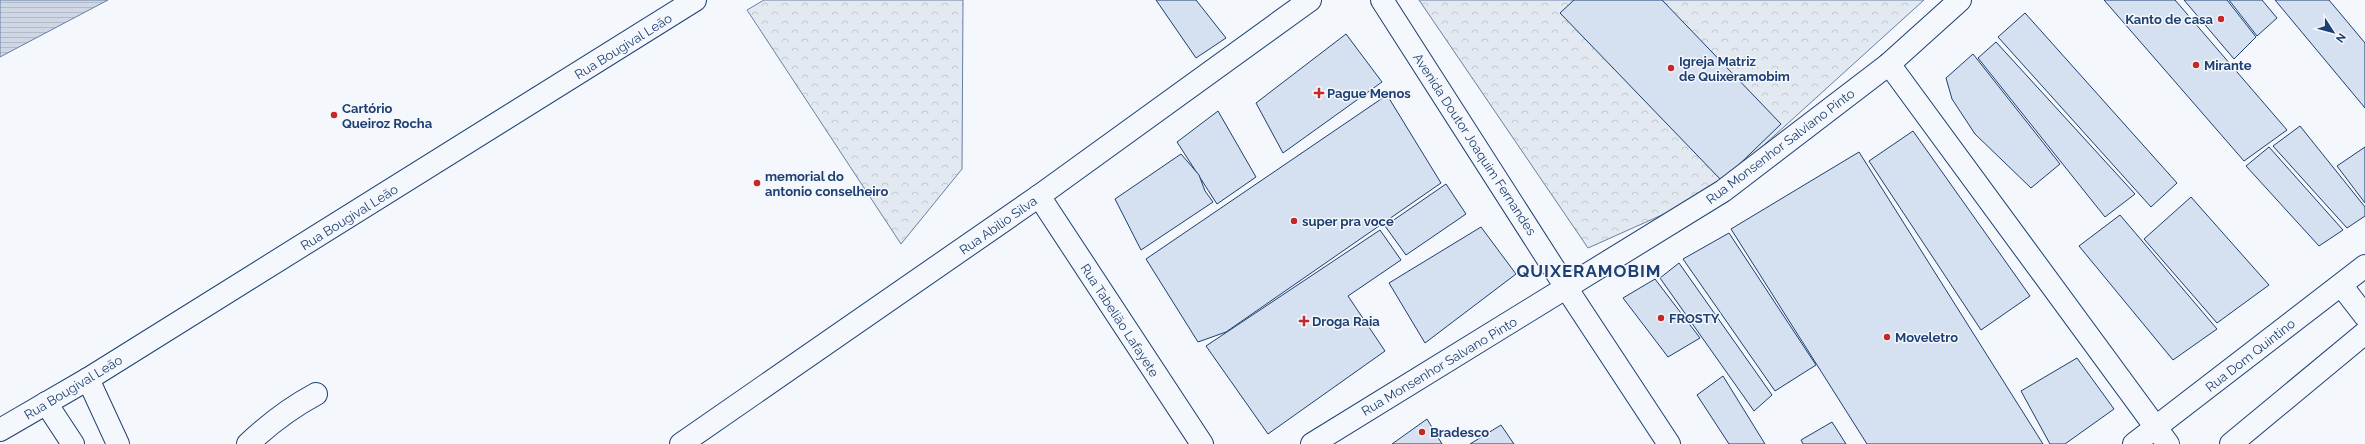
<svg xmlns="http://www.w3.org/2000/svg" width="2365" height="444" font-family="Raleway,sans-serif">
<style>
.park{fill:url(#park-crowns);stroke:#687fa3}
.water{fill:url(#water-rules);stroke:#687fa3}
.building{fill:#d5e0f0;stroke:#1d3f73}
.lines{fill:none;stroke-linecap:round;stroke-linejoin:round}
.street-casing{stroke:#1d3f73;stroke-width:24}
.secondary-casing{stroke:#1d3f73;stroke-width:24}
.street{stroke:#f4f7fb;stroke-width:22}
.secondary{stroke:#f4f7fb;stroke-width:22}
.poi-dot{fill:#c62828;stroke:#f4f7fb;stroke-width:1.5}
.labels{text-anchor:middle;stroke-width:3;stroke-linejoin:round;paint-order:stroke}
.poi-label{font-size:13px;font-weight:bold;fill:#1d3f73;stroke:#f4f7fb;text-anchor:start}
.street-label{font-size:13px;fill:#1d3f73;stroke:#f4f7fb}
.district-label{font-size:17px;font-weight:bold;letter-spacing:1px;fill:#1d3f73;stroke:#f4f7fb}
</style>
<defs>
<pattern id="park-crowns" width="20" height="18" patternUnits="userSpaceOnUse"><rect width="20" height="18" fill="#e3e9f0"/><path d="M2 6a3 3 0 1 1 6 0M12 15a3 3 0 1 1 6 0" fill="none" stroke="#c2c9d1"/></pattern>
<pattern id="water-rules" width="6" height="5" patternUnits="userSpaceOnUse"><rect width="6" height="5" fill="#cfd7e4"/><path d="M0 2.5h6" fill="none" stroke="#b1bac7"/></pattern>
</defs>
<rect width="100%" height="100%" fill="#f4f7fb"/>
<g class="park">
<path d="M764,0H963L962,169L901,244L747,10Z"/>
<path d="M1419,0H1924L1711,193L1588,248Z"/>
</g>
<path class="water" d="M0,0H108L0,57Z"/>
<g class="building">
<path d="M1156,0H1196L1226,38L1196,58Z"/>
<path d="M1574,0H1662L1781,124L1722,181L1560,13Z"/>
<path d="M2104,0H2175L2287,130L2244,161Z"/>
<path d="M2184,0H2227L2256,37L2234,59Z"/>
<path d="M2229,0H2262L2277,18L2257,36Z"/>
<path d="M2275,0H2329L2365,43V108Z"/>
<path d="M2025,13L2177,183L2151,207L1998,37Z"/>
<path d="M1346,34L1382,82L1283,153L1256,103Z"/>
<path d="M1996,42L2135,194L2105,217L1978,58Z"/>
<path d="M1973,54L2060,164L2031,188L1975,134L1952,99L1946,78Z"/>
<path d="M1387,95L1441,183L1226,332L1198,342L1146,259Z"/>
<path d="M1218,111L1256,177L1217,204L1177,142Z"/>
<path d="M2300,126L2365,207V216L2347,228L2273,146Z"/>
<path d="M1913,131L2030,296L1981,330L1869,161Z"/>
<path d="M2269,147L2343,230L2319,246L2246,166Z"/>
<path d="M2365,147V203L2337,166Z"/>
<path d="M1859,152L2043,444H1867L1731,229Z"/>
<path d="M1181,154L1199,175L1205,191L1213,202L1141,250L1115,199Z"/>
<path d="M1446,184L1466,214L1406,255L1385,226Z"/>
<path d="M2191,197L2269,285L2217,323L2144,239Z"/>
<path d="M2120,215L2217,329L2173,360L2079,246Z"/>
<path d="M1481,227L1516,274L1425,343L1389,283Z"/>
<path d="M1380,230L1401,260L1348,296L1385,351L1268,434L1206,346Z"/>
<path d="M1729,233L1816,365L1775,391L1683,259Z"/>
<path d="M1679,263L1772,395L1754,411L1660,278Z"/>
<path d="M1655,279L1700,338L1668,357L1623,298Z"/>
<path d="M2077,358L2114,409L2065,444H2050L2021,391Z"/>
<path d="M1723,376L1765,444H1729L1697,395Z"/>
<path d="M1427,419L1442,444H1392Z"/>
<path d="M1832,422L1846,444H1803L1801,440Z"/>
<path d="M1501,425L1514,444H1470Z"/>
</g>
<g class="lines">
<g class="street-casing">
<g id="street">
<path d="M1382,0L1567,289"/>
<path d="M1889,64L2168,444"/>
<path d="M1039,196L1202,444"/>
<path d="M2341,285L2365,316"/>
<path d="M88,379L118,444"/>
<path d="M46,403L73,444"/>
<path d="M0,430L88,379L695,0"/>
<path d="M248,444C269,424 290,408 316,394"/>
<path d="M681,444L1039,196L1310,0"/>
<path d="M2134,444L2365,266"/>
<path d="M2231,444L2365,333"/>
</g>
</g>
<g class="secondary-casing">
<g id="secondary">
<path d="M1567,289L1669,444"/>
<path d="M1312,444L1723,191L1889,64L1960,0"/>
</g>
</g>
<use href="#street" class="street"/>
<use href="#secondary" class="secondary"/>
</g>
<g class="poi-dot">
<circle cx="2221" cy="19" r="4"/>
<circle cx="2196" cy="65" r="4"/>
<circle cx="1671" cy="68" r="4"/>
<path d="M1317 87h4v4h4v4h-4v4h-4v-4h-4v-4h4z"/>
<circle cx="334" cy="115" r="4"/>
<circle cx="757" cy="183" r="4"/>
<circle cx="1294" cy="221" r="4"/>
<circle cx="1661" cy="318" r="4"/>
<path d="M1302 315h4v4h4v4h-4v4h-4v-4h-4v-4h4z"/>
<circle cx="1887" cy="337" r="4"/>
<circle cx="1422" cy="432" r="4"/>
</g>
<g class="labels">
<g class="poi-label">
<text x="2213" y="24" text-anchor="end">Kanto de casa</text>
<text x="1679" y="66">Igreja Matriz<tspan x="1679" dy="15">de Quixeramobim</tspan></text>
<text x="2204" y="70">Mirante</text>
<text x="1327" y="98">Pague Menos</text>
<text x="342" y="113">Cartório<tspan x="342" dy="15">Queiroz Rocha</tspan></text>
<text x="765" y="181">memorial do<tspan x="765" dy="15">antonio conselheiro</tspan></text>
<text x="1302" y="226">super pra voce</text>
<text x="1669" y="323">FROSTY</text>
<text x="1312" y="326">Droga Raia</text>
<text x="1895" y="342">Moveletro</text>
<text x="1430" y="437">Bradesco</text>
</g>
<g class="street-label">
<text transform="translate(623 46) rotate(-32)" y="5">Rua Bougival Leão</text>
<text transform="translate(1475 144) rotate(57)" y="5">Avenida Doutor Joaquim Fernandes</text>
<text transform="translate(1780 146) rotate(-37)" y="5">Rua Monsenhor Salviano Pinto</text>
<text transform="translate(349 217) rotate(-32)" y="5">Rua Bougival Leão</text>
<text transform="translate(998 225) rotate(-35)" y="5">Rua Abilio Silva</text>
<text transform="translate(1120 320) rotate(57)" y="5">Rua Tabelião Lafayete</text>
<text transform="translate(2250 355) rotate(-38)" y="5">Rua Dom Quintino</text>
<text transform="translate(1439 366) rotate(-31)" y="5">Rua Monsenhor Salvano Pinto</text>
<text transform="translate(73 387) rotate(-31)" y="5">Rua Bougival Leão</text>
</g>
<g class="district-label">
<text x="1589" y="277">QUIXERAMOBIM</text>
</g>
</g>
<g transform="translate(2333 32) rotate(126)" stroke="#f4f7fb" stroke-width="3" paint-order="stroke">
<path d="M0-3L7 15L0 10L-7 15Z" fill="#1d3f73"/>
<text y="-6" font-size="11" font-weight="bold" text-anchor="middle" fill="#1d3f73">N</text>
</g>
</svg>
